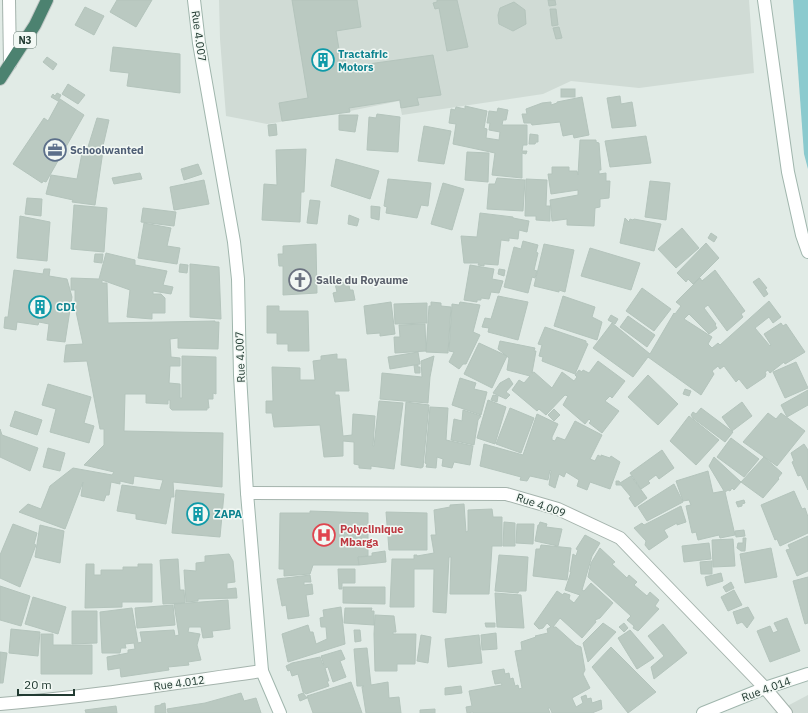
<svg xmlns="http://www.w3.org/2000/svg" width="808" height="713" font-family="'IBM Plex Sans',sans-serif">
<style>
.built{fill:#d0dbd5}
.water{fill:#8bcace}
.building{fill:#bac9c1;stroke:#b4c4bc}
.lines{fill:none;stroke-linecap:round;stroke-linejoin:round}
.minor-casing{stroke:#a4b3ac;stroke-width:14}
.secondary-casing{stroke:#a0b6ad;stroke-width:14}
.trunk-casing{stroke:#c1c8c6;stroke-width:14}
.minor{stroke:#fff;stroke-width:12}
.secondary{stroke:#fff;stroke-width:12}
.trunk{stroke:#4c8270;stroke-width:12}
.labels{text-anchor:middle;stroke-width:3;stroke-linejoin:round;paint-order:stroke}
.shield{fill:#f2f8f4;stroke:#60746c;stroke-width:1}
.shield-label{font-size:10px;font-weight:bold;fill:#223b32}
.street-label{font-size:11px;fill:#223b32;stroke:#f2f8f4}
.culture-label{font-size:11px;font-weight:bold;fill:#0d838f;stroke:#f2f8f4;text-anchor:start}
.service-label{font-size:11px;font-weight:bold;fill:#4e5e75;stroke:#f2f8f4;text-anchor:start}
.worship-label{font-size:11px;font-weight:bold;fill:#5b616d;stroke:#f2f8f4;text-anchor:start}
.health-label{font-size:11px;font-weight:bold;fill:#be3a42;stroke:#f2f8f4;text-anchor:start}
</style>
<rect width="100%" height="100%" fill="#e1ebe6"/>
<g class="built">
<path d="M219,0H749L754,73L639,88L571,81L543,94L402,115L399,101L350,111L267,124L226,116L220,39Z"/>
<path d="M808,695V713H774Z"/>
</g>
<path class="water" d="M793,0H808V169L804,154Z"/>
<g class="building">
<path d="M117,0H152L136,27L110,12Z"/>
<path d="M292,0H357L361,27L336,31L340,55L344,54L347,69L354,68V66L433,55L441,95L417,98L419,105L401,108L400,100L349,108L350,112L282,121L279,103L308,98Z"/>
<path d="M437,0H457L468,47L447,51L439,8L435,9L433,3L437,2Z"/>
<path d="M548,0H555L556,5L549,6Z"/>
<path d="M514,2L525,10L526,24L513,31L499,24L498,15L500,8Z"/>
<path d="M85,7L104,16L94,35L75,25Z"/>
<path d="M550,9H556L558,25L552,26Z"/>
<path d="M559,27L562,38L556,39L553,28Z"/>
<path d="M113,47L180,54V93L127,86L129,73L110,71Z"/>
<path d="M47,57L57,64L53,70L43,62Z"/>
<path d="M68,84L85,95L78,104L62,94Z"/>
<rect x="561" y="89" width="14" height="8"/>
<path d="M57,93L61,95L58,101L51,97L53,94L55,96Z"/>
<path d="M620,96L621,104L632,102L636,126L612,128L607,98Z"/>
<path d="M582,97L589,135L574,138L573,134L563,136L560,122L532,125L531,123H524L522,114H527L526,109L542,103L551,102V105L557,103V102Z"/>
<path d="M60,99L84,115L46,182L43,181L42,183L13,164L44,118L48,121Z"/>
<path d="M465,106L487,111L484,128L487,129L486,138L499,140L500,132L489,130L490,123H487L489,111L497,112L498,108L508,110L506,120H503L502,125H527V145H523L522,151H527L526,154L522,153V178L492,175L495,153L453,144L456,124L449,123L451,109L455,110L456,107L465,109Z"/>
<path d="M377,114L400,117L398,152L367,150L369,117L376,118Z"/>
<path d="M339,115H358L355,132L339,130Z"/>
<path d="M97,118L109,120L102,150L88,147Z"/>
<path d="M276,124L277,135L269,136L268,125Z"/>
<path d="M424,126L451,131L444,164L418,161Z"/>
<path d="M530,134L538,135V142H536L535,144H529Z"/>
<path d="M646,136L651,163L610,167L605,141Z"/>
<path d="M580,140H596V142L599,143L601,170H599V174L606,173V181H610L609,198L600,199V207L595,208L594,226L567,225V219L552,221L550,200L578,195V190L551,194L548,174H552V167H569V171H577L578,175Z"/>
<path d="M83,148L103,151L95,205L72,202L73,200L46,194L51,175L77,179Z"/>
<path d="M306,149L304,192H301L300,222L262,220L264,184L277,185L276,150Z"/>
<path d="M467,152L489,153L488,182L465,180Z"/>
<path d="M336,159L379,171L370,199L331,186Z"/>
<path d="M198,164L202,174L184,180L181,169Z"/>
<path d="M140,173L142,179L114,184L112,178Z"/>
<path d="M497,178L525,180L523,211L487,209L489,184H495Z"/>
<path d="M388,179L431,183L428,206L421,205L417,218L386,213L387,207L384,206Z"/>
<path d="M526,179L547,180L546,206H550V221L536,220V216H525Z"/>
<path d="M204,180L209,204L174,210L170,187Z"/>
<path d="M650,181L670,183L666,220L645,217Z"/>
<path d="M443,183L464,189L452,230L431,224Z"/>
<path d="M27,198L42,199L41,216L25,214Z"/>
<path d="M310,200L320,201L317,224L307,223Z"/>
<path d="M74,205L107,208L104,252L71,249Z"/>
<path d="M371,206L380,207L379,220L371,218Z"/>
<path d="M143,208L176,212L174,226L141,222Z"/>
<path d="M480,213L513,217V218L529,221L527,232L519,230L518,239L509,238V241L501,240L498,265L484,264V266L478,265L479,263H464L461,236L477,237Z"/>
<path d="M349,215L359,219L357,226L348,224Z"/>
<path d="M20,216L50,222L47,261L17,258Z"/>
<path d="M625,218L629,222L630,219L633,220L634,219L661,224L654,251L620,243Z"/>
<path d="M144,223L171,228L167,246L180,248L177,264L138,258Z"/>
<path d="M682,228L699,248L676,268L658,249Z"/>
<path d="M711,233L717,237L714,242L708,238Z"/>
<path d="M523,241L538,245L536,252L538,253L534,270L537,271L535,278L532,277L528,293L504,287L514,247L521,249Z"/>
<path d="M706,243L719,258L693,284L688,279L686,282L677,273Z"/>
<path d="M316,244L317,293L283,295V266H279L278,254H283V246Z"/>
<path d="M544,244L574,250L565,292L559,290V292L534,286Z"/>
<path d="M590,248L640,263L631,290L581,276Z"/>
<path d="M106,253L135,260V265L167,271L163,285L173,287L171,294L153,291V294H161L165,298V313H152V319L127,317L130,290L102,280V283H107L108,323L215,321V322H219L218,349L178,348V338L170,339L171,357L180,358V366H170L169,383L180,384V398H182V356L216,357V394L213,393V399H208L209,408H207V410H172L170,408V400H168V404L146,403V394H125L124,431L223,433L222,487L173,482L174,497H171L166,524L136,519V514L117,511L122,485L160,490L163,480L134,476L133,484L120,481V484L111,482L109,495H106L104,501L81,496L83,482L65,529L19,512L28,504L41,509L50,486L73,468L112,475L114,472L84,465L104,445V429H100L87,361L64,362L66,345L83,344L75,307V290H71V278L99,279Z"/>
<path d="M95,254H103L102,263L94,262Z"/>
<path d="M180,264L188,265L187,273L179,272Z"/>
<path d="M190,264L219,267L221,319L190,317Z"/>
<path d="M470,265L494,269L492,279L503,281L499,293L491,292L489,299L481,298V300H477V302L464,300Z"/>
<path d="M44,269H50L49,276L67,279L72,297L65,342L47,340L49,324L39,322L38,325L17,322L16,330L4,328L5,317H8L14,270L43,274Z"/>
<path d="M499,269L505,270L504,276L498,274Z"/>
<path d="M715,270L745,311L741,314L743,317L727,331L708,305L704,308L716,324L715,325L717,328L709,334L689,314L684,319L712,337L708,344L712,348L718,343L720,345L769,301L781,317L773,323L769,317L755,328L770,346L771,345L764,334L781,323L783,326L786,324L805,352L785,364L784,362L770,373L768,370L765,372L766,374L765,377L747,389L739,379L736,382L724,366L720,369L718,366L712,371L714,374L701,395L648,357L633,377L593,348L612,323L650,354L674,313L675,314L681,306L676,302L700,278L702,281Z"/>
<path d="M759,278L767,288L765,289L768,294L764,297L753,282Z"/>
<path d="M348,281L350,290H353L355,300L335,302L333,293L337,292L335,284Z"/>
<path d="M642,288L671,309L654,331L626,311Z"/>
<path d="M498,296L528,302L518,340L488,332L489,328L482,327L485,318L491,319Z"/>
<path d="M563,296L595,307L592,317L602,322L597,340L554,326Z"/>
<path d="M391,302L395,334L380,336V333L367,334L364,306Z"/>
<path d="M431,302L441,303V306L451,307L448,353L426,352L429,306H431Z"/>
<path d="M460,302L480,305L473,332L480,335L466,364H463L459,369L449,362L454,352L449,351L452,304L459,305Z"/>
<path d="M427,303V323L395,324L394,304Z"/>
<path d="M267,306H279V311H308L309,351H288V344H277V333H267Z"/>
<path d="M611,315L618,319L615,324L608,320Z"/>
<path d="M628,316L655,335L647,347L620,327Z"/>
<path d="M425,324L426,351L395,353L394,337H400L399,325Z"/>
<path d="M545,327L586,341V343L588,344L575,374L542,361L543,357L539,356L542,345L538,344Z"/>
<path d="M500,341L535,348L534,351H536L532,373L534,372L552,388L562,372L574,381L577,377L575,375L579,370L582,372L583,370L589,373L598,361L625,381L612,398L610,396L605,401L619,411L602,433L589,423L591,421L589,419L585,424L563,405L568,396L565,395L546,415L539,409L537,411L512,390L519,380L524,383L530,376L507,370L509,358L498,349Z"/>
<path d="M479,343L507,356L492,388L464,374Z"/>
<path d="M418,352L420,364L390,369L388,357Z"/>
<path d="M337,354V359H346L349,391H335V395H339L343,436L352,435L353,414L375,416L373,446H374L379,401L403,403L394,469L371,466V469L359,468V465L354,464V442L343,441V456L324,457L320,425L274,427L272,413H266V401H273L272,367L300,368V380H315L313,361L321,360V356Z"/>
<path d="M434,356L430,377L428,403L380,399L382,373L422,377L421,361Z"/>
<path d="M796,362L808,388L785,398L773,372Z"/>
<path d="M414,365H418V367H420V373H415Z"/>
<path d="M648,375L678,404L658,425L628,397Z"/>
<path d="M460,378L476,383L474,389L487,392L481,415L452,405Z"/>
<path d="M509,378L513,384L506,392L510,395L506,399L493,393L500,383Z"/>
<path d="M48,384L91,397L84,423L94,426L89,443L50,432L56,409L42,405Z"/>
<path d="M685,389L691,391L689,396L683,394Z"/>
<path d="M808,390V405L787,417L781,405Z"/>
<path d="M493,395L498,396L497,402L491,400Z"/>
<path d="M488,400L506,407L495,444L477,438Z"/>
<path d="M406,402L429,405L423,467L421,468L401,465Z"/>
<path d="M742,402L752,416L732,431L722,417Z"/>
<path d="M430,407L448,408L446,440L473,446L470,465L454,462L452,468L442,466L443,459L437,457L436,468L426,467L427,464L425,463Z"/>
<path d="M510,408L534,418L521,453L496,444Z"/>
<path d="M701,408L733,432L725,442L693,418L691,415L693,412L696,414Z"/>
<path d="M554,409L560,415L554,421L548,415Z"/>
<path d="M463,410L481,416L478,420L474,445L451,440L454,419L462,421Z"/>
<path d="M15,411L42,420L37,435L10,426Z"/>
<path d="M768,413L776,419L781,413L805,431L777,466L743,442Z"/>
<path d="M537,414L558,424L552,437V440L555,441L557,437L565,440L575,421L602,435L590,459L595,461L598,455L601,457V455L610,458L611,456L620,462L610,489L590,482L587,490L577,486L579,480L566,472L564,477L559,474L555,488L549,485L551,471L550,470L548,480L530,476L527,481L520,480L521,477L480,466L484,444L523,455Z"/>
<path d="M689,416L719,440L696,465L670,441Z"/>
<path d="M0,429L2,435L38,448L30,471L0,457Z"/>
<path d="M731,438L759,459L744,477L717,457Z"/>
<path d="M804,444L808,450V490L801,475L798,476L792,462L794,461L791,453Z"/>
<path d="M48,448L65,453L60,471L43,467Z"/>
<path d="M662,450L674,468L659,479L656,475L648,481L650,483L641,489L630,473Z"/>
<path d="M714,457L741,482L734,490L732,488L730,491L728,490L725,492L735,535L720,538L719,535L698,540L696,532L692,533L686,506L691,505L689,500L683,501L676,481L708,471L713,493L724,491L709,466Z"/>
<path d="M764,457L782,473L778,478L779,479L763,498L741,482Z"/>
<path d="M631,476L647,498L635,507L629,498L631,497L621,485H616V481H619L620,483Z"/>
<path d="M674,484L683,502L647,521L638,507Z"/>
<path d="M176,490L224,494L220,537L172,533Z"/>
<path d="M794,491L802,509L805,508L808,517V533L780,546L777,539L775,540L761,505Z"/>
<path d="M744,500L745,503L742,504V506L738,507L736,502Z"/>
<path d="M464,504L466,532L468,531V510L492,509L493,517H502V546H492L489,594H450L451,557H449L446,613L433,612L434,569H414V607H390L392,559H414V555H417V556L434,553L431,535H436L434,510L450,507V505Z"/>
<path d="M681,506L686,522L677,525V523L664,530L668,537L649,550L645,545L646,541L634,528L642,523L644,525Z"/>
<path d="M310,511L368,513V556L358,557L359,565H313L310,574L284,576V569H279L280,513H310Z"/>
<path d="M386,512L427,513V550H389Z"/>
<path d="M504,522L515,523V546H503Z"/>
<path d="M540,522L547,524L546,527L562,529L558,546L535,541L538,525H539Z"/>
<path d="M13,524L37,533L34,544L36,545L20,587L0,578V555Z"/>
<path d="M517,524H534L533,544L516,543Z"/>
<path d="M40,525L64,531L60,563L35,557Z"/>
<path d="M744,530L745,536L736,537L735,531Z"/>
<path d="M585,535L600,543L592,556L582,590L584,591L591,583L613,603L600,618L595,620L596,622L582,638L560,618L553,627H556L576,645L581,647L585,670L583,674L590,688L572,698L576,707L583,703L581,697L586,695L587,699L591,698L592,703L601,700L602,709L592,713H552L550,708H548L550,713H473V712L467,713L466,707L472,706L469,691L502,685L501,683L495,684L492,671L504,669L505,674L509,673L510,679L513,678L515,686L518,685L519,689L522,688L515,651L522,650L521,642L536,637L535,636L548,633L547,629L551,627L547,623L543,628L539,629L534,624L557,591L563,595L564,593L570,595L569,599L574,603L580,595L565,590L571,572H570L573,554L576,556L578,550L576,549Z"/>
<path d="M808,536V571L797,576L786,550L790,549L788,545Z"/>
<path d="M743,538H746L745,551H741L737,548L738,543H743Z"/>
<path d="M733,539L735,566L713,567L712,540Z"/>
<path d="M709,543L711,559L684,562L682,546Z"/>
<path d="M541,545L571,548L567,580L533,576L536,549H540Z"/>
<path d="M600,548L615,562L612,564L627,578L629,575L637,582L634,585L647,596L650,592L659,600L655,606L659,609L638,631L633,628L634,626L627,620L631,616L588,577L591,563Z"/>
<path d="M771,548L777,577L745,583L740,554Z"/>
<path d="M385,551L386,562L359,565L358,557L372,556V553Z"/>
<path d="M229,554L233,561L235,582L227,583V589L236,588L237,598L198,599V601L186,602L184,570L196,571V563L205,562V556Z"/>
<path d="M499,555L528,557L526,591H519L518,593L495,591Z"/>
<path d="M178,559L180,590H184L185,603L163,604L160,560Z"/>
<path d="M712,561V574H701L700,562Z"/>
<path d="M86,564H94V575H101V570H123V567H138V564H152V602H122V607L85,608Z"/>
<path d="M338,569H355V583H342V589H339Z"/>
<path d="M721,573L723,581L707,586L705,577Z"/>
<path d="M310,575L311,582H304V585L312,584L313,594L306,595L309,616L288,619L286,605L282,606L277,579Z"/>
<path d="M808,577V623L805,624L793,581Z"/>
<path d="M731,582L734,588L726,592L723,587Z"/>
<path d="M0,586L30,596L21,626L0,620Z"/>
<path d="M343,587H385V604L343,603Z"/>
<path d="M734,590L742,605L728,611L721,597Z"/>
<path d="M495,593L521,595L524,628L497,627Z"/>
<path d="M33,597L66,607L58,634L25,624Z"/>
<path d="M228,600L230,629L212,631L213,637L203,638L201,627H189L188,632L200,634L197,645L201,660L188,662L189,665L168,667L169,670L121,677L120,668L108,670L107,657L128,653V650L135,649L134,643L125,644L126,648H121L120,653H102L100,612L132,608L138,643L142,642L140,632L174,630L175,636L179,635L174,604Z"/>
<path d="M173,605L175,625L137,628L135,608Z"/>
<path d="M341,607L345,644L288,662L282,634L308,625L310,632H313L316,644L327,639L326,627H321L320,618L324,617L323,610Z"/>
<path d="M748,607L754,618L747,628L742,622L737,624L733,612Z"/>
<path d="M345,608H372L371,611H374V625L344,623Z"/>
<path d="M72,611H97V643L72,644Z"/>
<path d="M375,615L394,616L396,632H393V634H416L415,664H397V671H375L374,634Z"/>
<path d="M787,618L800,651L770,662L757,631L770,626L773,633L778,631L774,623Z"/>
<path d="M485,623H495V627H486Z"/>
<path d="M603,623L616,632L588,662L583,643Z"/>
<path d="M624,623L628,628L624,632L619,627Z"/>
<path d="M663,624L687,653L654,679L651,667L664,656L648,636Z"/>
<path d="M11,629L40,632L38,656L9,653Z"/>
<path d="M354,630H360L361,641L355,642Z"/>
<path d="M630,630L654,658L637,669L618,638Z"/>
<path d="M496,633L497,649L482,650L481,635Z"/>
<path d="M41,634H53V645H92V674H41Z"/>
<path d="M421,635L431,637L428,663L417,661Z"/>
<path d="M479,635L482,663L448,667L445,639Z"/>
<path d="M611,647L656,692L628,713L592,667Z"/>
<path d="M367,648L371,685L388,682L389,698L399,697L401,713H366L362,687L364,686H357L354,649Z"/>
<path d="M341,650L345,659L340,661L346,677L333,682L328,667L325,668L329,681H327L329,686L306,694L303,692L298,674L292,676L290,670L288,671L286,666L292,663L320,657L323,665H324L321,656Z"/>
<path d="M0,652L7,653L3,683H0Z"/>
<path d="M351,682L362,713H313L307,696Z"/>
<path d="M461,686L462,693L445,695V688Z"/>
<path d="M241,693L244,701L256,698L261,713H168L167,709L205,703Z"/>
<path d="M303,693L307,698L300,701L298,695Z"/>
<path d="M165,703L166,713H155V706L161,705V704Z"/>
<path d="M116,706L117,713H86L85,710Z"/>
<path d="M435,709V713H420V710Z"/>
</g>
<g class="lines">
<g class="minor-casing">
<g id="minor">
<path d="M9,0L10,64"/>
<path d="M247,493L506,494L558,509L620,538L765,688L786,713"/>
<path d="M0,704C88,697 175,683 262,671"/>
</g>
</g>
<g class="secondary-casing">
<g id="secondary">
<path d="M194,0L199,43L234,242L238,279L240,375L247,493L262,671L280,713"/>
<path d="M764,0L788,172L802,235L808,252"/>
<path d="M703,713L765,688L808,674"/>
</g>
</g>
<g class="trunk-casing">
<path id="trunk" d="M0,79L35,25L47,0"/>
</g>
<use href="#minor" class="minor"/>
<use href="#secondary" class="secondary"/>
<use href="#trunk" class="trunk"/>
</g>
<defs>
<g id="building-ring" transform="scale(1.15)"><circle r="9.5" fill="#f2f8f4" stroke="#0f9aa8" stroke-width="1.5"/><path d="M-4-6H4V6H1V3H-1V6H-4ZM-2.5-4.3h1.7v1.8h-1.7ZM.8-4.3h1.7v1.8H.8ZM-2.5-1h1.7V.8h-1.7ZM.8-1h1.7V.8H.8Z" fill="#0f9aa8"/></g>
<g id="office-ring" transform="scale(1.15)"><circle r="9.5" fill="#f2f8f4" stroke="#5c6f8a" stroke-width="1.5"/><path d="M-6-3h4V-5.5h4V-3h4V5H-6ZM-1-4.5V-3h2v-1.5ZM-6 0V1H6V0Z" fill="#5c6f8a"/></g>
<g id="church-ring" transform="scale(1.15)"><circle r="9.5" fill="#f2f8f4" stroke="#6b7280" stroke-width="1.5"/><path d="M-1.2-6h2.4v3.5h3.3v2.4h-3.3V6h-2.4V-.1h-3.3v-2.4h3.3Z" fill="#6b7280"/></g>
<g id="hospital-ring" transform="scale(1.15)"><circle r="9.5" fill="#f2f8f4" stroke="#e0444e" stroke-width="1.5"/><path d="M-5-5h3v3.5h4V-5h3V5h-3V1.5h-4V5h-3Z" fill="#e0444e"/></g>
</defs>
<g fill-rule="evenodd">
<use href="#building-ring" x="323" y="60"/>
<use href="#office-ring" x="55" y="150"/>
<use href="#church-ring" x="300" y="280"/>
<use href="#building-ring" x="40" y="307"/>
<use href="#building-ring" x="198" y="514"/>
<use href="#hospital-ring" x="324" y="535"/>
</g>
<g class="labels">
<rect class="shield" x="14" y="32" width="22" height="16" rx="3"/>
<g class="shield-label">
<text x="25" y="44">N3</text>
</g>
<g class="street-label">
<text transform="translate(199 36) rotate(82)" y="4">Rue 4.007</text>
<text transform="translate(240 357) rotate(-92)" y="4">Rue 4.007</text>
<text transform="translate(541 505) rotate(19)" y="4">Rue 4.009</text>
<text transform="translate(179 683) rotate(-8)" y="4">Rue 4.012</text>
<text transform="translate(766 689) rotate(-20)" y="4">Rue 4.014</text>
</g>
<g class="culture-label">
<text x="338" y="58">Tractafric<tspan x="338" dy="13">Motors</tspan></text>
<text x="56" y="311">CDI</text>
<text x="214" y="518">ZAPA</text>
</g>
<g class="service-label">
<text x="70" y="154">Schoolwanted</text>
</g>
<g class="worship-label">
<text x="316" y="284">Salle du Royaume</text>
</g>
<g class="health-label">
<text x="340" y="533">Polyclinique<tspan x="340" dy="13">Mbarga</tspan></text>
</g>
</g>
<path d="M18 689v6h56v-6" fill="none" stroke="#223b32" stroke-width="2"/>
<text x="24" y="689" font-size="12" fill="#223b32" stroke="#f2f8f4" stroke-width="3" paint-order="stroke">20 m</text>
</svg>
